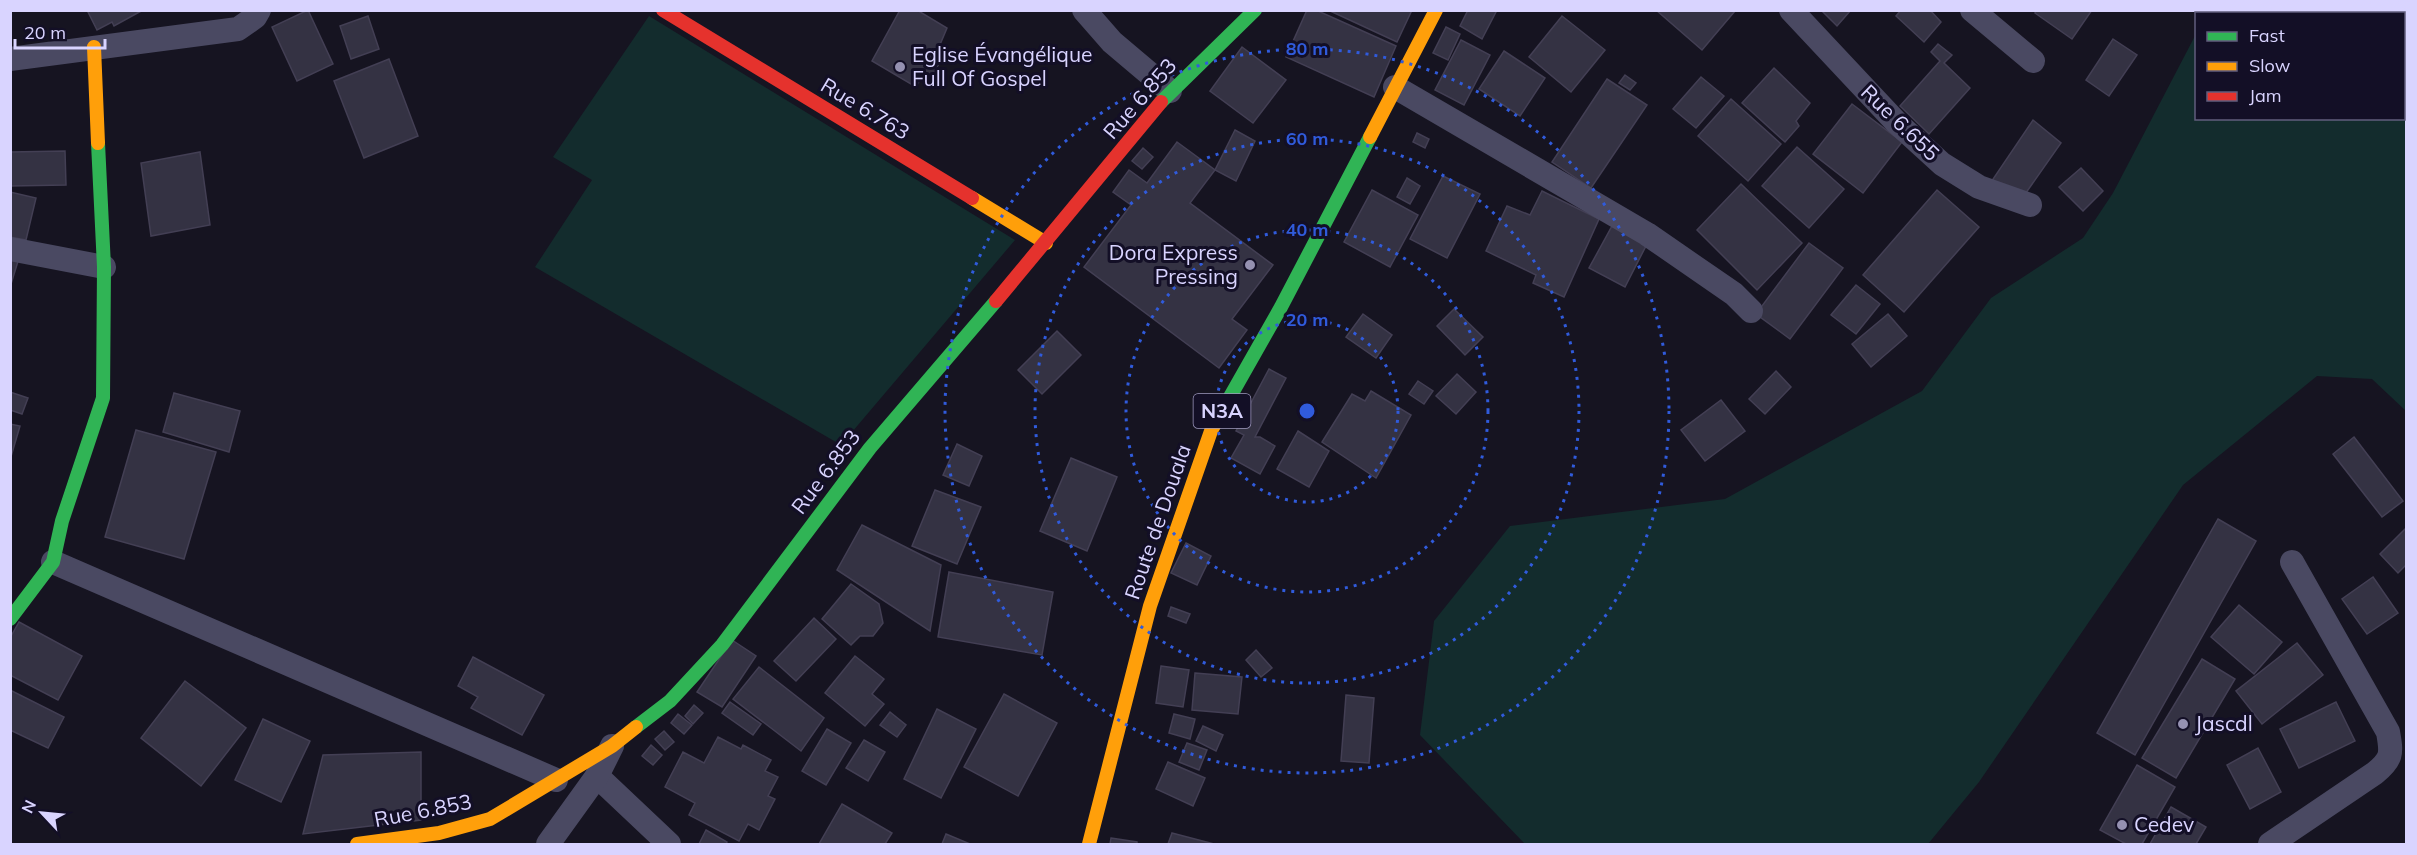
<svg xmlns="http://www.w3.org/2000/svg" width="2417" height="855" font-family="Mulish,sans-serif">
<style>
.green{fill:#132c2d}
.building{fill:#343243;stroke:#433f54;stroke-width:1.5}
.lines{fill:none;stroke-linecap:round;stroke-linejoin:round}
.street{stroke:#4a4962;stroke-width:24}
.fast{stroke:#30b455;stroke-width:14}
.slow{stroke:#ff9f0a;stroke-width:14}
.jam{stroke:#e5322d;stroke-width:14}
.ring{fill:none;stroke:#305bdc;stroke-width:3;stroke-dasharray:3 6}
.poi-dot{fill:#9591b1;stroke:#130f26;stroke-width:2}
.labels{text-anchor:middle;stroke-width:6;stroke-linejoin:round;paint-order:stroke}
.shield{fill:#130f26;stroke:#9e99be;stroke-width:1.5}
.shield-label{font-size:20px;font-weight:bold;fill:#d9d4ff}
.poi-label{font-size:21px;fill:#d9d4ff;stroke:#130f26;text-anchor:start}
.street-label{font-size:21px;fill:#d9d4ff;stroke:#130f26}
.centre{fill:#305bdc;stroke:#130f26;stroke-width:3}
.ring-label{font-size:18px;text-anchor:middle;font-weight:bold;fill:#305bdc;stroke:#130f26;stroke-width:6;stroke-linejoin:round;paint-order:stroke}
</style>
<rect width="100%" height="100%" fill="#161421"/>
<g class="green">
<path d="M2209,11H2406V411L2372,379L2317,376L2183,485L1979,782L1928,844H1525L1420,735L1434,621L1510,526L1725,499L1922,391L1991,298L2083,238L2113,193L2196,34V118H2404V14L2207,13Z"/>
<path d="M649,16L1015,240L841,445L535,267L592,180L553,157Z"/>
</g>
<g class="building">
<path d="M87,10H143L114,26L112,22L97,30Z"/>
<path d="M308,10L333,64L297,81L272,27Z"/>
<path d="M900,10H917L947,28L939,47L946,51L932,76L924,72L916,87L872,61Z"/>
<path d="M1307,10H1316L1396,46L1374,97L1286,57Z"/>
<path d="M1328,10H1412L1397,42Z"/>
<path d="M1468,10H1497L1482,39L1460,26Z"/>
<path d="M1656,10H1734L1735,11L1702,50Z"/>
<path d="M1821,10H1851L1837,26Z"/>
<path d="M1901,10H1930L1941,22L1924,42L1896,16Z"/>
<path d="M2036,10H2092L2072,39L2035,13Z"/>
<path d="M368,16L379,49L351,59L340,26Z"/>
<path d="M1562,16L1605,50L1571,92L1529,57Z"/>
<path d="M1446,27L1460,34L1448,60L1433,53Z"/>
<path d="M2113,39L2137,55L2109,96L2086,80Z"/>
<path d="M1461,40L1490,55L1464,105L1435,90Z"/>
<path d="M1938,44L1952,55L1944,63L1970,88L1929,134L1900,106L1940,61L1931,52Z"/>
<path d="M1242,47L1286,80L1253,123L1210,91Z"/>
<path d="M1504,51L1545,78L1520,116L1479,89Z"/>
<path d="M389,59L418,136L364,158L334,81Z"/>
<path d="M1774,68L1810,103L1796,121L1799,126L1785,142L1742,103Z"/>
<path d="M1625,75L1636,83L1630,90L1619,83Z"/>
<path d="M1701,77L1724,96L1696,128L1673,109Z"/>
<path d="M1607,79L1647,105L1591,188L1552,162Z"/>
<path d="M1731,99L1781,144L1748,181L1698,136Z"/>
<path d="M1852,104L1902,142L1863,193L1813,154Z"/>
<path d="M2033,120L2061,143L2016,207L1989,185Z"/>
<path d="M1235,130L1255,141L1236,181L1215,170Z"/>
<path d="M1417,133L1429,139L1425,148L1413,142Z"/>
<path d="M1177,142L1215,170L1190,203L1273,265L1232,319L1247,330L1219,368L1084,267L1131,205L1113,192L1129,170L1147,183Z"/>
<path d="M1797,147L1844,189L1809,228L1762,186Z"/>
<path d="M1143,148L1153,157L1142,169L1132,161Z"/>
<path d="M65,151L66,185L10,186V152Z"/>
<path d="M200,152L210,225L151,236L141,163Z"/>
<path d="M2081,168L2103,191L2083,211L2059,187Z"/>
<path d="M1443,176L1480,194L1447,258L1410,239Z"/>
<path d="M1407,178L1420,186L1410,204L1397,197Z"/>
<path d="M1741,184L1802,243L1757,290L1697,230Z"/>
<path d="M1372,190L1418,215L1390,267L1344,242Z"/>
<path d="M1937,190L1979,227L1904,312L1863,275Z"/>
<path d="M1542,191L1599,219L1564,297L1533,283L1536,275L1486,251L1507,206L1530,215Z"/>
<path d="M10,192L36,198L26,240L10,237Z"/>
<path d="M1612,226L1647,244L1625,287L1589,268Z"/>
<path d="M1809,243L1843,268L1790,339L1756,314Z"/>
<path d="M10,256L19,258L11,284L10,283Z"/>
<path d="M1856,285L1880,304L1856,334L1831,315Z"/>
<path d="M1454,309L1483,337L1465,355L1437,326Z"/>
<path d="M1363,314L1392,335L1376,358L1346,337Z"/>
<path d="M1888,314L1907,336L1871,367L1852,344Z"/>
<path d="M1057,331L1081,355L1042,394L1018,370Z"/>
<path d="M1269,369L1286,378L1255,437H1260L1275,446L1260,474L1231,458L1244,435L1236,431Z"/>
<path d="M1776,371L1791,387L1765,414L1749,399Z"/>
<path d="M1457,374L1476,392L1456,414L1436,396Z"/>
<path d="M1418,381L1433,391L1424,404L1409,394Z"/>
<path d="M1371,391L1411,415L1376,478L1322,442L1352,394L1365,401Z"/>
<path d="M10,392L28,398L22,414L10,410Z"/>
<path d="M174,393L240,411L229,452L163,432Z"/>
<path d="M1721,400L1745,431L1705,461L1681,430Z"/>
<path d="M10,424L20,426L10,460Z"/>
<path d="M136,430L216,452L184,559L105,537Z"/>
<path d="M1298,431L1329,451L1309,487L1277,469Z"/>
<path d="M2354,437L2403,501L2382,517L2333,454Z"/>
<path d="M957,444L982,456L969,486L943,475Z"/>
<path d="M1071,458L1117,477L1087,551L1040,531Z"/>
<path d="M935,490L981,507L957,564L912,546Z"/>
<path d="M2218,519L2256,541L2135,755L2097,733Z"/>
<path d="M862,525L941,565L930,631L837,570Z"/>
<path d="M2406,528V565L2398,573L2380,554Z"/>
<path d="M1186,543L1211,556L1197,585L1171,573Z"/>
<path d="M949,572L1053,592L1042,655L938,637Z"/>
<path d="M2373,577L2398,613L2367,634L2342,599Z"/>
<path d="M851,584L879,604L883,623L873,636H860L851,645L822,619Z"/>
<path d="M2239,605L2282,642L2254,674L2211,637Z"/>
<path d="M1171,607L1190,614L1186,623L1168,616Z"/>
<path d="M814,618L836,639L796,681L774,661Z"/>
<path d="M19,622L82,656L58,700L10,675V638Z"/>
<path d="M732,640L756,656L722,707L697,692Z"/>
<path d="M2297,643L2323,675L2262,724L2236,691Z"/>
<path d="M1256,650L1272,668L1261,677L1246,660Z"/>
<path d="M855,656L884,679L872,694L884,704L865,726L825,693Z"/>
<path d="M473,657L544,695L522,735L471,708L478,697L458,686Z"/>
<path d="M2202,659L2235,679L2176,778L2142,758Z"/>
<path d="M1161,666L1189,670L1183,707L1156,703Z"/>
<path d="M759,667L824,718L801,751L733,699Z"/>
<path d="M1195,673L1242,677L1238,714L1192,710Z"/>
<path d="M185,681L246,728L201,786L141,738Z"/>
<path d="M10,690L64,717L48,748L10,730Z"/>
<path d="M1004,694L1057,723L1018,796L964,767Z"/>
<path d="M1346,695L1374,698L1369,763L1341,761Z"/>
<path d="M730,702L761,724L753,735L722,713Z"/>
<path d="M2336,702L2355,741L2299,768L2280,729Z"/>
<path d="M694,705L703,713L693,724L685,716Z"/>
<path d="M937,709L976,729L941,798L904,779Z"/>
<path d="M890,712L906,725L897,737L880,725Z"/>
<path d="M678,714L692,725L684,734L671,723Z"/>
<path d="M1174,714L1195,719L1190,739L1169,733Z"/>
<path d="M263,719L310,741L281,802L235,780Z"/>
<path d="M1203,726L1223,735L1216,751L1196,741Z"/>
<path d="M827,729L851,743L826,785L802,771Z"/>
<path d="M664,731L674,742L665,750L655,739Z"/>
<path d="M718,737L741,749L743,745L771,760L765,771L778,777L768,796L775,799L759,830L748,824L739,841L689,815L695,803L665,787L683,752L704,763Z"/>
<path d="M864,740L885,752L868,781L846,768Z"/>
<path d="M1187,743L1207,750L1199,770L1179,762Z"/>
<path d="M651,745L662,755L653,765L642,756Z"/>
<path d="M2258,748L2281,792L2250,809L2227,765Z"/>
<path d="M421,752V820L303,834L323,755Z"/>
<path d="M1168,762L1205,778L1193,806L1156,789Z"/>
<path d="M2137,765L2175,787L2142,844H2126L2100,830Z"/>
<path d="M842,804L892,833L885,844H819Z"/>
<path d="M2171,807L2206,827L2196,844H2150Z"/>
<path d="M706,830L727,842L726,844H699Z"/>
<path d="M1172,833L1214,844H1168Z"/>
<path d="M946,834L970,844H942Z"/>
<path d="M1111,838L1137,842V844H1110Z"/>
</g>
<g class="lines">
<g class="street">
<path d="M1084,10L1112,42L1170,91"/>
<path d="M1791,10L1896,122L1942,164L1979,187L2030,205"/>
<path d="M1972,10L2033,61"/>
<path d="M10,59L238,29L255,17L259,10"/>
<path d="M1395,87L1647,234L1734,294L1751,311"/>
<path d="M10,249L104,267"/>
<path d="M53,562L556,780"/>
<path d="M597,776L669,844"/>
<path d="M548,844L597,776L612,746"/>
<path d="M2270,844L2375,773C2392,759 2392,754 2388,732L2292,562"/>
</g>
<g class="fast">
<path d="M1161,102L1255,10"/>
<path d="M1222,411L1281,307L1370,137"/>
<path d="M10,619L53,562L62,521L103,398L104,267L98,143"/>
<path d="M636,727L670,701L722,645L870,448L996,301"/>
</g>
<g class="slow">
<path d="M94,47L98,143"/>
<path d="M1370,137L1436,10"/>
<path d="M972,198L1046,243"/>
<path d="M357,844L439,833L490,819L612,746L636,727"/>
<path d="M1089,844L1150,606L1211,431L1222,411"/>
</g>
<g class="jam">
<path d="M663,10L972,198"/>
<path d="M996,301L1161,102"/>
</g>
</g>
<g class="ring">
<circle cx="1307" cy="411" r="91"/>
<circle cx="1307" cy="411" r="181"/>
<circle cx="1307" cy="411" r="272"/>
<circle cx="1307" cy="411" r="362"/>
</g>
<g class="poi-dot">
<circle cx="900" cy="67" r="6"/>
<circle cx="1250" cy="265" r="6"/>
<circle cx="2183" cy="724" r="6"/>
<circle cx="2122" cy="825" r="6"/>
</g>
<g class="labels">
<rect class="shield" x="1193.5" y="394" width="57" height="34" rx="4.5"/>
<g class="shield-label">
<text x="1222" y="418">N3A</text>
</g>
<g class="poi-label">
<text x="912" y="62">Eglise Évangélique<tspan x="912" dy="24">Full Of Gospel</tspan></text>
<text x="1238" y="260" text-anchor="end">Dora Express<tspan x="1238" dy="24">Pressing</tspan></text>
<text x="2195" y="731">Jascdl</text>
<text x="2134" y="832">Cedev</text>
</g>
<g class="street-label">
<text transform="translate(1140 99) rotate(-49)" y="7">Rue 6.853</text>
<text transform="translate(865 109) rotate(31)" y="7">Rue 6.763</text>
<text transform="translate(1900 123) rotate(44)" y="7">Rue 6.655</text>
<text transform="translate(826 472) rotate(-53)" y="7">Rue 6.853</text>
<text transform="translate(1158 522) rotate(-71)" y="7">Route de Douala</text>
<text transform="translate(423 811) rotate(-11)" y="7">Rue 6.853</text>
</g>
</g>
<circle cx="1307" cy="411" r="9" class="centre"/>
<g class="ring-label">
<text x="1307" y="55">80 m</text>
<text x="1307" y="145">60 m</text>
<text x="1307" y="236">40 m</text>
<text x="1307" y="326">20 m</text>
</g>
<rect width="2417" height="855" fill="none" stroke="#d9d4ff" stroke-width="24"/>
<rect x="2195" y="12" width="210" height="108" fill="#130f26" stroke="#625e7d" stroke-width="1.5"/>
<rect x="2207" y="32" width="30" height="9" fill="#30b455" stroke="#625e7d" stroke-width="1.5"/>
<text x="2249" y="42" font-size="18" fill="#d9d4ff">Fast</text>
<rect x="2207" y="62" width="30" height="9" fill="#ff9f0a" stroke="#625e7d" stroke-width="1.5"/>
<text x="2249" y="72" font-size="18" fill="#d9d4ff">Slow</text>
<rect x="2207" y="92" width="30" height="9" fill="#e5322d" stroke="#625e7d" stroke-width="1.5"/>
<text x="2249" y="102" font-size="18" fill="#d9d4ff">Jam</text>
<g transform="translate(42 813) rotate(296)" stroke="#130f26" stroke-width="4.5" paint-order="stroke">
<path d="M0-4.5L10 22L0 15L-10 22Z" fill="#d9d4ff"/>
<text y="-9" font-size="16" font-weight="bold" text-anchor="middle" fill="#d9d4ff">N</text>
</g>
<path d="M15 39v9h90v-9" fill="none" stroke="#d9d4ff" stroke-width="3"/>
<text x="24" y="39" font-size="18" fill="#d9d4ff" stroke="#130f26" stroke-width="4.5" paint-order="stroke">20 m</text>
</svg>
